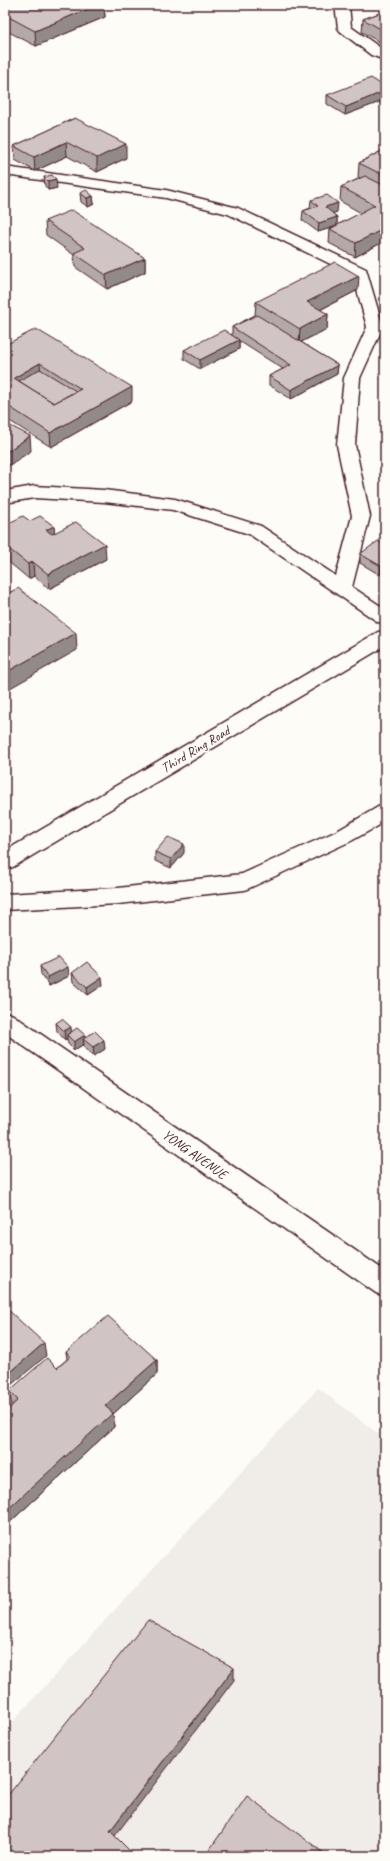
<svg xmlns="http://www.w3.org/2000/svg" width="390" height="1861" font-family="Caveat,sans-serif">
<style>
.built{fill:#f0ece8}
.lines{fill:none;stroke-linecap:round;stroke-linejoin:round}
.street-casing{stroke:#4a1f2b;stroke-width:3}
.secondary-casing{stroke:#4a1f2b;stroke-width:3}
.street{fill:#fdfcf7;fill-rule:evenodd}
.secondary{fill:#fdfcf7;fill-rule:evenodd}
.wall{fill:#b3a9a9;stroke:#4a1f2b}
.shaded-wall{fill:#928a89;stroke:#4a1f2b}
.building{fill:#d0c5c4;stroke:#4a1f2b;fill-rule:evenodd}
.labels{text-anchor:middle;stroke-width:3.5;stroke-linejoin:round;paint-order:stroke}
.street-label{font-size:14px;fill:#4a1f2b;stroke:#fdfcf7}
</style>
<rect width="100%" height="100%" fill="#fdfcf7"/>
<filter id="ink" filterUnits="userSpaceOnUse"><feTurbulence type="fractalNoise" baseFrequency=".025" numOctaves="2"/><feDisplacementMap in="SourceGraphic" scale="8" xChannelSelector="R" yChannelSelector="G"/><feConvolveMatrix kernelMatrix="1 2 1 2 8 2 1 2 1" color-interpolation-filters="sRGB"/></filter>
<g filter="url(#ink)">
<path class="built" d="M318,1388L385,1439V1856H5V1730Z"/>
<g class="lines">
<g class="street-casing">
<g id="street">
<path d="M335,5H349L351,27L385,51V60L371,55L340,31L338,28Z"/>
<path d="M5,167L166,190L238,208L366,269L383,327L360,378L355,445L370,516L352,587L385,609V624L378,622L249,534L173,510L104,502L34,498L5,503V491L34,486L104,490L175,499L261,526L336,576L352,516L337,445L344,378L367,327L353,275L228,214L166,198L5,175Z"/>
<path d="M385,804V822L351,841L245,890L118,904L5,910V894L118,888L242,874L337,831L378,807Z"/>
</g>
</g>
<g class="secondary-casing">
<g id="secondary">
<path d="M385,631V646L13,867L5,869V851L378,632Z"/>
<path d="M5,1012L13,1015L385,1271V1296L376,1293L5,1033Z"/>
</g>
</g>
<use href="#street" class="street"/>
<use href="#secondary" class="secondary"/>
</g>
<g class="wall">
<path d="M5,5L43,10L47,8L41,5H104L105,17L36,46L5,30Z"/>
<path d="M385,11V43L383,44L362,32L363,19Z"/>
<path d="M385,87V100L345,115L327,104V95Z"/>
<path d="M75,118L126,158L97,172L67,156L35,171L15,160L14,146Z"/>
<path d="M385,149V241L355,257L329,243L330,229L333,227L318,232L302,220L303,211L310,208L311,200L337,212L332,213L337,217V225L361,213L340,201L341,187L360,178L358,177L359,163Z"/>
<path d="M44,177L57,188L48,190L45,186Z"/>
<path d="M80,193L93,196L94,204L88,207L81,202Z"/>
<path d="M45,221L145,258V272L107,289L75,267L74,255L46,235Z"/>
<path d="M358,290L320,310L328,314L327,329L301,342L338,365L337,374L291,399L269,385V376L283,369L239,341V349L200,369L184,359V350L232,335V327L255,315L256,302Z"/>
<path d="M5,345L132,401L51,447L5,418Z"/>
<path d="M30,521L54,526V533L106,559L49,589L34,576L29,579L5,559V525Z"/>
<path d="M385,545L380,575L360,563V554Z"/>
<path d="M155,852L184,853L171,868L155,861Z"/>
<path d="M40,966L69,976L49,986L41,974Z"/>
<path d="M72,973L103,985L88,995L73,982Z"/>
<path d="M56,1023L71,1032L85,1035V1037L105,1049L94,1056L84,1047V1044L74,1050L68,1044L67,1039L65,1040L57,1031Z"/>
<path d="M66,1352L157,1360V1374L113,1414L114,1427L9,1523L5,1519V1412L12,1406L9,1391L57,1368L67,1359Z"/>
</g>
<g class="shaded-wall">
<path d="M97,5H104L105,17L36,46L35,31Z"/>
<path d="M385,30V43L383,44L384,31Z"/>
<path d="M385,91V100L345,115L346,107Z"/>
<path d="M66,142L67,156L35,171L34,157Z"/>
<path d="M126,144V158L97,172V158Z"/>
<path d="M56,179L57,188L48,190V181Z"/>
<path d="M93,196L94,204L88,207L87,198Z"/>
<path d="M338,203L337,212L324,216L325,207Z"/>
<path d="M337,217V226L318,232L319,223Z"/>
<path d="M385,228V241L355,257L356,243Z"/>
<path d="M145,258V272L107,289L106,275Z"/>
<path d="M359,276L358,290L306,317L307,302Z"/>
<path d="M328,314L327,329L299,343L300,329Z"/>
<path d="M239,340V349L200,369V360Z"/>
<path d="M40,363L41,378L22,388L14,378Z"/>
<path d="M338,365L337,374L291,399V390Z"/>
<path d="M132,387V401L51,447L50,433Z"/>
<path d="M30,436L31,451L5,468V453Z"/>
<path d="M54,526L55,541L46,530Z"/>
<path d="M105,544L106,559L49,589L48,574Z"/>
<path d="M33,562L34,576L29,579L28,564Z"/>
<path d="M385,563V571L380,575L381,566Z"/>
<path d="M76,633L77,650L5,691V673Z"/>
<path d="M184,844V853L171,868V859Z"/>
<path d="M68,967L69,976L49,986L48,977Z"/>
<path d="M102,977L103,985L88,995L87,987Z"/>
<path d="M71,1027L72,1036L67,1035V1039L65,1040L64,1031Z"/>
<path d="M85,1035V1040L83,1039L84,1044L74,1050V1042Z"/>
<path d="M104,1040L105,1049L94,1056L93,1047Z"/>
<path d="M44,1343L46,1356L5,1390V1377Z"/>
<path d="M157,1360V1374L113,1414L114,1427L9,1523L7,1510L105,1406Z"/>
<path d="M234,1668V1680L111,1841L110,1831Z"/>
</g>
<g class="building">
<path d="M5,5H34L43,10L54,5H97L35,31L5,15Z"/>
<path d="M385,11V30L384,31L363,19Z"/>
<path d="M371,78L385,87V91L346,107L327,95Z"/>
<path d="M75,118L126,144L97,158L66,142L34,157L14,146Z"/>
<path d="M385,149V176L359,163Z"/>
<path d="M52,175L56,179L48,181L44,177Z"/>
<path d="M365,176L385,186V228L356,243L330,229L375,205L341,187Z"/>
<path d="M86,190L93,196L87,198L80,193Z"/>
<path d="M327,195L338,203L325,207L337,217L319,223L303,211L318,206L311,200Z"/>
<path d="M72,210L145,258L106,275L74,253L85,248L45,221Z"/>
<path d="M335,262L359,276L307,302L328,314L300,329L256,302Z"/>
<path d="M257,315L338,365L291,390L269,376L291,365L232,327Z"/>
<path d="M36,329L132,387L50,433L5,404V345ZM40,363L81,389L54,403L14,378Z"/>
<path d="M224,330L239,340L200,360L184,350Z"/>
<path d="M40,369L76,391L54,403L19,381Z"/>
<path d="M5,423L30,436L5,453Z"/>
<path d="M23,516L30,521L40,516L54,526L46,530L52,534L76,522L105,544L48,574L33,562L28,564L5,546V543L8,541L5,539V525Z"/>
<path d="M378,541L385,545V563L381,566L360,554Z"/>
<path d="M18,588L76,633L5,673V595Z"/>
<path d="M168,837L184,844L171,859L155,852Z"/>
<path d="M59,957L68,967L48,977L40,966Z"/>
<path d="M87,962L102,977L87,987L72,973Z"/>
<path d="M62,1019L71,1027L64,1031L56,1023Z"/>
<path d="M77,1028L85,1035L74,1042L67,1035Z"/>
<path d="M95,1031L104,1040L93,1047L83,1039Z"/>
<path d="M5,1307L44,1343L5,1377Z"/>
<path d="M108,1316L157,1360L105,1406L113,1413L7,1510L5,1509V1412L18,1400L9,1391L47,1358L57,1368L70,1357L66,1352Z"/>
<path d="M148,1620L234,1668L110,1831L135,1856H5V1799Z"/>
<path d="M247,1796L328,1856H205Z"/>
</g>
</g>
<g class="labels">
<g class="street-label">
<text transform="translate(195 749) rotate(-31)" y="5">Third Ring Road</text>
<text transform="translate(195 1154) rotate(35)" y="5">YONG AVENUE</text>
</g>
</g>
<rect width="390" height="1861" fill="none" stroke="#fdfcf7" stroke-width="20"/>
<rect x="10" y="10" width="370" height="1841" fill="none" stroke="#4a1f2b" stroke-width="1.5" filter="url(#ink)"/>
</svg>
